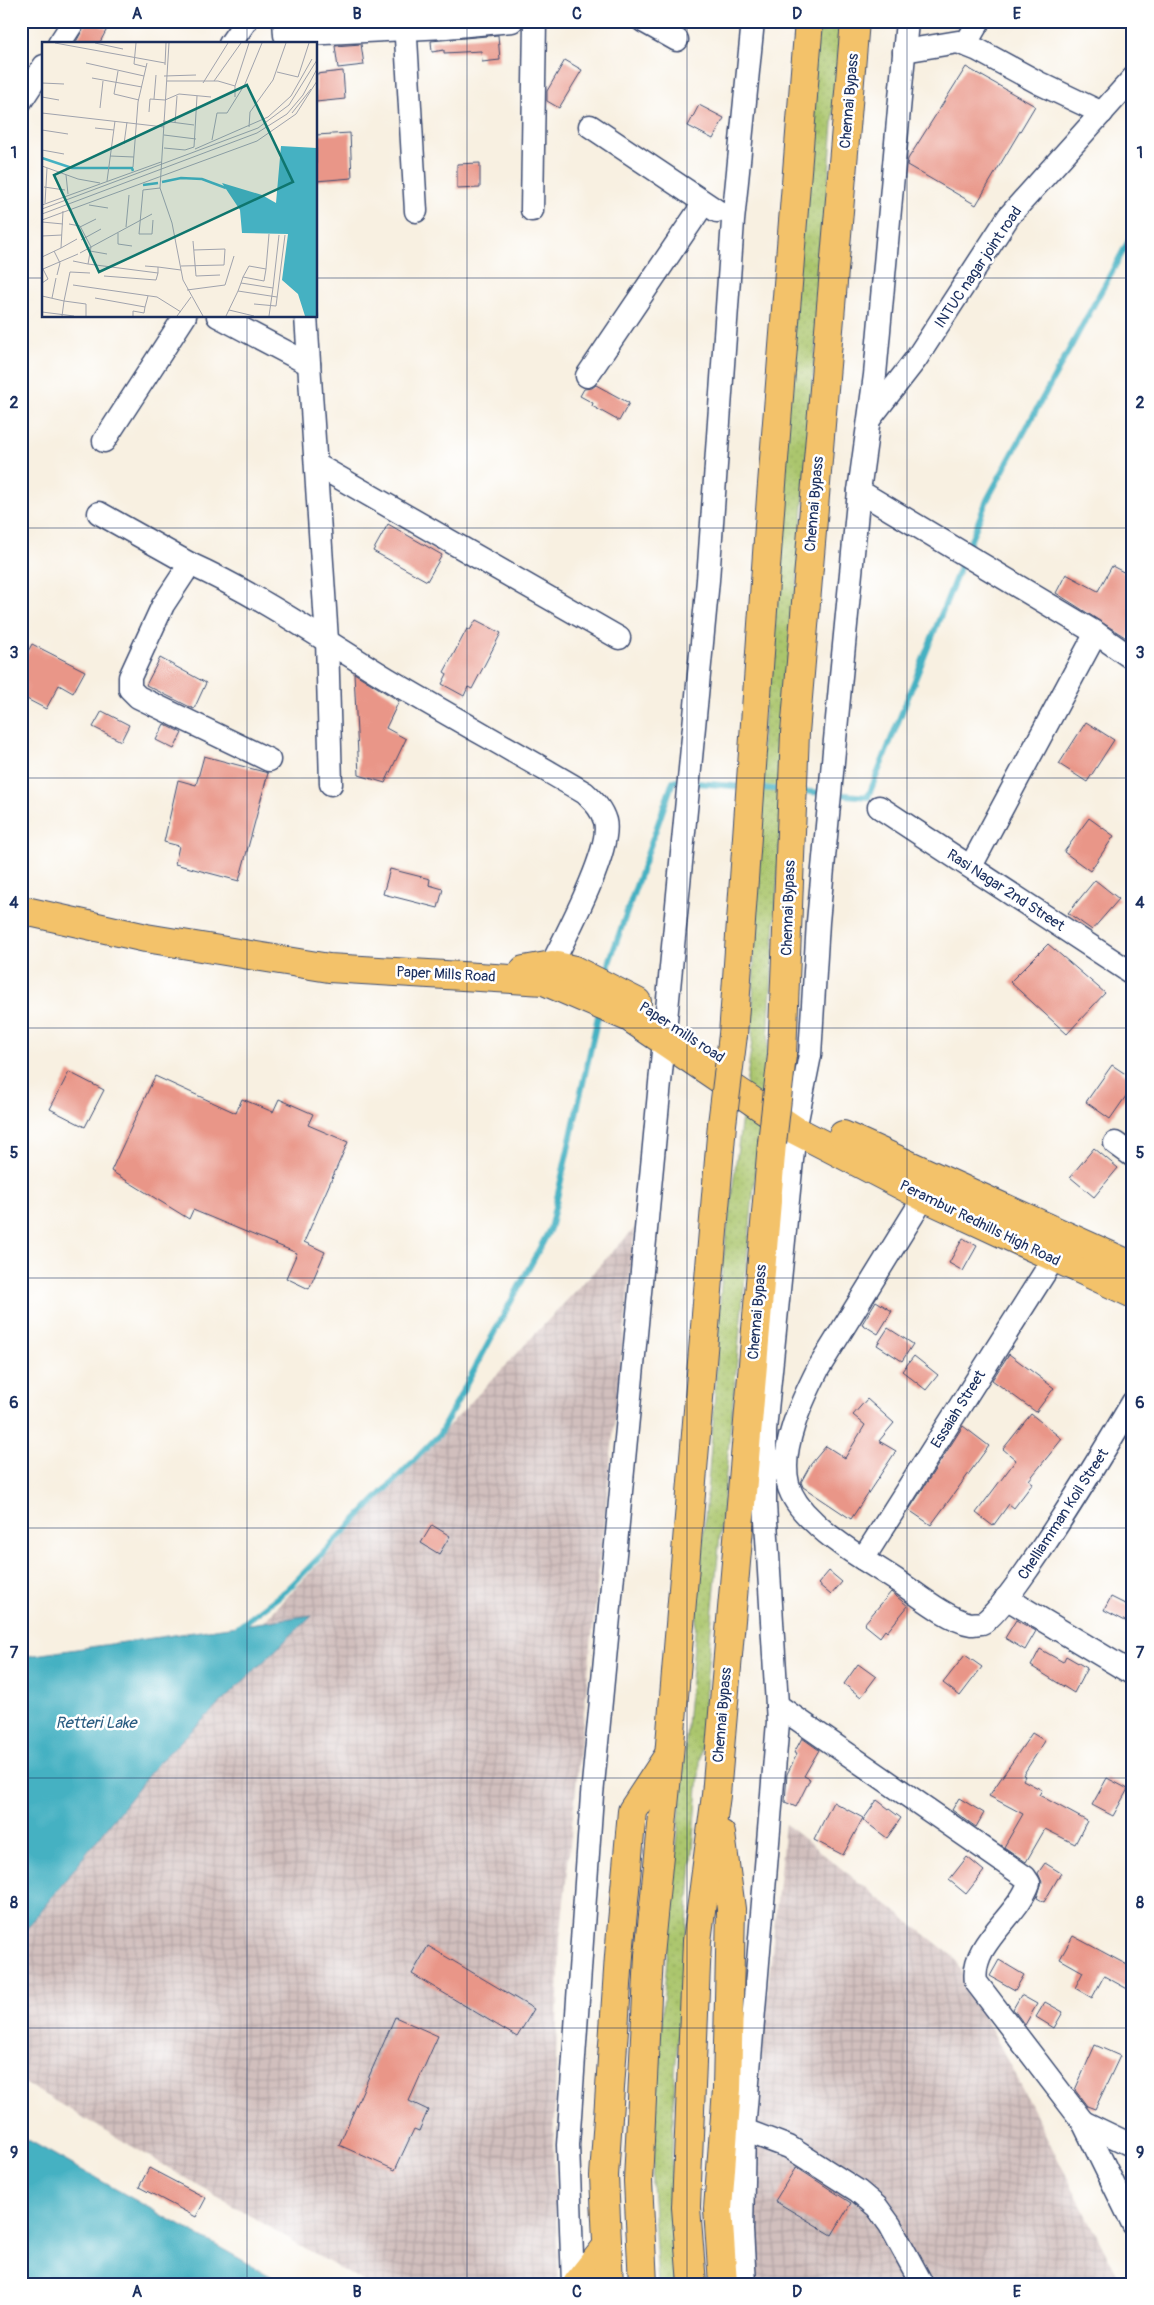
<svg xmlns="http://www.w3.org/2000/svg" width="1154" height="2305" font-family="Pangolin,sans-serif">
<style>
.industrial{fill:url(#industrial-grid)}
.grass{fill:url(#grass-dots);stroke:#637a66}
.water{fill:#45b1c2;stroke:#307090}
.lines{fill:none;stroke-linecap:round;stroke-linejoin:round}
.stream{stroke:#45b1c2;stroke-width:6}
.building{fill:#e99688}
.minor-casing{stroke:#3c4c72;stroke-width:25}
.major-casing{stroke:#3c4c72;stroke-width:30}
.highway-casing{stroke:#3c4c72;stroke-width:30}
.minor{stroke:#fff;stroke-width:22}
.major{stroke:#f3c26a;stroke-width:28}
.highway{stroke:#f3c26a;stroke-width:28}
.highway-bridge-casing{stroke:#3c4c72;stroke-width:30;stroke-linecap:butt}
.highway-bridge{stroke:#f3c26a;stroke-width:28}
.grid{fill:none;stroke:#1b2f5e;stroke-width:1;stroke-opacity:0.55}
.labels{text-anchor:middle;stroke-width:5;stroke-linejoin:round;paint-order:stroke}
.street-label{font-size:15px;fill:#1b2f5e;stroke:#fff}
.water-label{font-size:16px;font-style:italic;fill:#2a5c81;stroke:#fff}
.inset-river{fill:none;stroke:#45b1c2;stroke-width:2.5}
.inset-road{fill:none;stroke:#a0a3ad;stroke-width:1}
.view{fill:#0f766e;fill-opacity:0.15;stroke:#0f766e;stroke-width:2.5}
.inset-edge{fill:none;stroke:#1b2f5e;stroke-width:2.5}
.neatline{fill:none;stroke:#1b2f5e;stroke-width:2}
.grid-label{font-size:16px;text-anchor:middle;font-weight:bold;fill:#1b2f5e}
</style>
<defs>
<pattern id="industrial-grid" width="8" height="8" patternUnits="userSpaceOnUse" patternTransform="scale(1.25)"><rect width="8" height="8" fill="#d1bfbd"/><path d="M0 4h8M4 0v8" fill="none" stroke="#b3a4a5"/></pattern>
<pattern id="grass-dots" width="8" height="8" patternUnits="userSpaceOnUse" patternTransform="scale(1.25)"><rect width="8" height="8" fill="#abc66d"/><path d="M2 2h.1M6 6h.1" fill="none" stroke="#93aa61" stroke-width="1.8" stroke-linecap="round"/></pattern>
</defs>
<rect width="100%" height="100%" fill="#fff"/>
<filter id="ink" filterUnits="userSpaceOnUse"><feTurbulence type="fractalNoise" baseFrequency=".02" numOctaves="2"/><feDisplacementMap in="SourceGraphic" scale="10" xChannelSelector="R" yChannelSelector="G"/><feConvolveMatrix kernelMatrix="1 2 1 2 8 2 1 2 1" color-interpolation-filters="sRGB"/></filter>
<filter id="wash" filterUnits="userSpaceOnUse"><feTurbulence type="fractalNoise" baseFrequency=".0096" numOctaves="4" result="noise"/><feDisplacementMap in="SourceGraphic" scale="20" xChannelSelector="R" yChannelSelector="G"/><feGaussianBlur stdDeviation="1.12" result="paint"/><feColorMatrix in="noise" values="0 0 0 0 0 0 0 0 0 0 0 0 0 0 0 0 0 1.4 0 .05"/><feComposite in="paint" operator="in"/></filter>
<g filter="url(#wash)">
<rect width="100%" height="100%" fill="#f8f0e1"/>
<g class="industrial">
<path d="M635,1228L560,1939L553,2147L559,2284H366L21,2081V1879Z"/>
<path d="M785,1824L955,1958L1122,2284H750L742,2238Z"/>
</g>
<path class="grass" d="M815,21H841L788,698L768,1041L710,1638L675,2074L671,2178L676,2284H658L652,2183L657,2075L713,1424L722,1268L752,1041L758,799Z"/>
<g class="water">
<path d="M312,1615L157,1764L21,1936V1657Z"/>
<path d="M21,2136L285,2284H21Z"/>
</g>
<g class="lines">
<g class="stream">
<path d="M758,788L788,790"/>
<path d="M800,791L868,797L987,500L1133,233"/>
<path d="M606,980L610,960L673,781L745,787"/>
<path d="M235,1630L287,1590L439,1435L550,1229L599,1012"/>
</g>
</g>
<g id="blocks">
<g class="building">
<path d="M87,21H92L107,29L99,44H75Z"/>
<path d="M498,35L500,60L482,62L481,51L444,53V50L432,52L431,41Z"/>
<path d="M361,44L364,65L338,68L335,46Z"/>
<path d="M565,60L582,70L559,108L547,101V91Z"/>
<path d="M966,67L1035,106L976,205L907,165L908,159Z"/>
<path d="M343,71L345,99L316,102V74Z"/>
<path d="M699,105L724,118L713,139L688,126Z"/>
<path d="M350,133L352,178L316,181V135Z"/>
<path d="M480,163V188L457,189V164Z"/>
<path d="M596,385L629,403L619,421L592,406L593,403L580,396L584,389L592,388Z"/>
<path d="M388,524L442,555L427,581L373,551Z"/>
<path d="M1112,566L1133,577V630L1128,639L1056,593L1066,574L1098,591Z"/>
<path d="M476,620L501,633L472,689L468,687L464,696L442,684L447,674L444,672L467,629L470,630Z"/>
<path d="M32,644L85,671L73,693L59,685L46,709L21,696V664Z"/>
<path d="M160,658L206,683L194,709L146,685Z"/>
<path d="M354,673L399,701L386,728L406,739L385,783L359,775Z"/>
<path d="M102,711L129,725L121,741L93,727Z"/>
<path d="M1086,722L1114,740L1087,782L1059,764Z"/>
<path d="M164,724L182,733L174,749L156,740Z"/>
<path d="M204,756L268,773L239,881L175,864L179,846L164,842L178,780L196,785Z"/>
<path d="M1089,818L1114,836L1090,871L1064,852Z"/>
<path d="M390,869L430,879L429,885L443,889L438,908L383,894Z"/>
<path d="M1095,880L1119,899L1092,930L1068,913Z"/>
<path d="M1048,944L1105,993L1067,1034L1010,982Z"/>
<path d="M1112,1065L1133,1079V1086L1110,1119L1086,1102Z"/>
<path d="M69,1072L104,1090L85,1127L50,1109Z"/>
<path d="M155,1076L236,1113L242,1099L273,1112L279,1099L313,1114L308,1125L348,1142L304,1242L325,1252L309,1289L286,1278L297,1253L193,1210L189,1219L111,1171Z"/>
<path d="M1094,1148L1118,1168L1094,1197L1070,1177Z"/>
<path d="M963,1238L977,1246L963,1271L949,1263Z"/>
<path d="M876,1301L892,1311L878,1334L862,1324Z"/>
<path d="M888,1328L913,1344L902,1361L877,1345Z"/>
<path d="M1009,1354L1054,1388L1036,1412L992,1380Z"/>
<path d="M914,1356L938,1375L926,1390L902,1371Z"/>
<path d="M867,1399L894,1423L879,1441L896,1451L851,1519L803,1487L801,1482L811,1464L826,1446L845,1458L865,1425L853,1415Z"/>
<path d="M1031,1414L1062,1439L1029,1480L1033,1483L1014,1508L1009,1504L993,1526L976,1513L1016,1460L1003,1449Z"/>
<path d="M963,1426L989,1446L931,1525L909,1510Z"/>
<path d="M432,1525L450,1536L439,1554L421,1543Z"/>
<path d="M829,1571L842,1582L831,1595L818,1584Z"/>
<path d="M891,1592L908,1606L887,1632L885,1630L880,1637L864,1624Z"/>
<path d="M1111,1597L1133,1608V1625L1104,1610Z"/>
<path d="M1016,1620L1036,1631L1025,1650L1005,1638Z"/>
<path d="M1040,1649L1063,1662L1066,1656L1087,1668L1074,1693L1031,1666Z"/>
<path d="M965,1655L982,1667L960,1696L943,1683Z"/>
<path d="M858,1664L876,1677L861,1697L844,1684Z"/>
<path d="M1032,1733L1045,1741L1023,1775L1025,1776L1023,1780L1042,1790L1039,1795L1087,1821L1075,1844L1045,1829L1026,1862L1004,1847L1023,1814L989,1796Z"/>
<path d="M802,1738L819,1750L804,1776L810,1779L796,1807L785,1802L787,1774L797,1754L794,1753Z"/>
<path d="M1107,1778L1128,1789L1113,1816L1092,1805Z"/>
<path d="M959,1798L984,1813L976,1827L952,1810Z"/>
<path d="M877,1800L901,1818L887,1838L863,1820Z"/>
<path d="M833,1802L863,1818L843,1855L814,1840Z"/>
<path d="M967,1857L984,1871L966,1894L949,1880Z"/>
<path d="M1045,1863L1061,1873L1044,1902L1037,1898L1042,1882L1038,1873Z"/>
<path d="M1073,1936L1133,1968V1992L1104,1976L1092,1998L1075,1988L1083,1972L1060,1959Z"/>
<path d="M428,1946L534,2009L517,2037L412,1974Z"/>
<path d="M999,1960L1024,1975L1015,1990L990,1976Z"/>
<path d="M1021,1995L1037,2004L1025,2025L1013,2009Z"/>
<path d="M1045,2002L1063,2012L1054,2028L1036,2017Z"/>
<path d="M395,2017L438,2036L409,2101L428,2110L419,2131L414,2129L395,2170L339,2145Z"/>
<path d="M1095,2045L1120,2056L1095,2109L1087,2106L1075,2090Z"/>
<path d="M796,2167L851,2203L832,2235L775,2201Z"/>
<path d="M149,2168L206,2198L196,2217L139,2187Z"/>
</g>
</g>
</g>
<g filter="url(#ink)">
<use href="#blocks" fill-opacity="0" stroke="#3c4c72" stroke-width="1"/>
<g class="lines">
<g class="minor-casing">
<g id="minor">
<path d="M284,21L285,35L446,27L512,21"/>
<path d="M405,21L416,211"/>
<path d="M643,21L677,40"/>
<path d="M59,44L74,21"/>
<path d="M230,44L246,21"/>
<path d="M965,45L979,21"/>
<path d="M904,51L958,42L978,50L1039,83L1102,113"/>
<path d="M21,101L44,66"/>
<path d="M590,126L717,211"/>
<path d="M532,210L535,21"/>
<path d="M218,316L309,364"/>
<path d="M306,316L327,640L331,784"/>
<path d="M587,376L704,203"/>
<path d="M871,417L916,359L1009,216L1133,78"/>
<path d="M104,441L185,316"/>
<path d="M317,465L619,638"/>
<path d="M859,491L1096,633L1133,659"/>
<path d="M99,513L190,564"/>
<path d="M269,760L138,697L130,689V677L163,605L190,564C261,596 325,641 391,681C455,719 521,755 585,793C594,802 601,808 605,821C613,851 559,948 544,980"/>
<path d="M879,807L1133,974"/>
<path d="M971,866L1096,633"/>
<path d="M1115,1143L1133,1156"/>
<path d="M924,1197L818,1369C802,1401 779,1448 788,1484C792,1499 802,1511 813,1521C838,1546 871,1563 899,1582C918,1595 949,1620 971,1624C974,1624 979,1623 982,1623C1006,1615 1114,1434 1133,1402"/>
<path d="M863,1559L1054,1258"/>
<path d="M1006,1598L1133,1674"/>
<path d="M777,1705L1025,1877L1029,1883C1017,1918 970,1943 976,1982L1083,2122L1133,2224"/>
<path d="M1083,2122L1133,2146"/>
<path d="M744,2130L789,2147L858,2191L877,2207L890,2225L922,2284"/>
<path d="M573,2284L568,2145L592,1795L708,580L733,221L753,21"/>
<path d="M745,2284L742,2230L744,2130L778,1722L765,1504V1430L795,1130L810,1055L818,922L841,676L859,491L875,375L907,21"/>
</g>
</g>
<g class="major-casing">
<g id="major">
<path d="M21,910L146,938L329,968L544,981L630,1018L795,1130L830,1148L924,1197L1133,1294"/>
<path d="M524,970L552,965L574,970L637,1002"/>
<path d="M843,1135L1133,1266"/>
</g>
</g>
<g class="highway-casing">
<g id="highway">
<path d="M733,1035L771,497L809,21"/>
<path d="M782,1055L795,733L855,21"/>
<path d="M721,1834L731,1909L727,2089L718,2209L723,2284"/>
<path d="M577,2284L607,2246"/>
<path d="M609,2284L604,2176L619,1956L632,1811L666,1759"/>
<path d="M643,2284L638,2181L649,1955L669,1756L722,1124"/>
<path d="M692,2284L686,2207L697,1941L716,1795L772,1143"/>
</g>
</g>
<use href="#minor" class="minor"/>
<use href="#major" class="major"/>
<use href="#highway" class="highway"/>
<g class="highway-bridge-casing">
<g id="highway-bridge">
<path d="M722,1124L733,1035"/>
<path d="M772,1143L782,1055"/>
</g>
</g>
<use href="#highway-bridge" class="highway-bridge"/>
</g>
</g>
<path class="grid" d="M247,21V44M467,21V2284M687,21V2284M907,21V2284M21,278H44M316,278H1133M247,316V2284M21,528H1133M21,778H1133M21,1028H1133M21,1278H1133M21,1528H1133M21,1778H1133M21,2028H1133"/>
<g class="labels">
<g class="street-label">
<text transform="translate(849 101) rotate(-85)" y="5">Chennai Bypass</text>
<text transform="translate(978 267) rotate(-56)" y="5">INTUC nagar joint road</text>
<text transform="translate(814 504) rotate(-85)" y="5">Chennai Bypass</text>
<text transform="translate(1006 890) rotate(33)" y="5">Rasi Nagar 2nd Street</text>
<text transform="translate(788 908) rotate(-88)" y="5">Chennai Bypass</text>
<text transform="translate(446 974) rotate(3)" y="5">Paper Mills Road</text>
<text transform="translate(682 1032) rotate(33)" y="5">Paper mills road</text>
<text transform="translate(980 1223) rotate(26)" y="5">Perambur Redhills High Road</text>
<text transform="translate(757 1312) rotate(-85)" y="5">Chennai Bypass</text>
<text transform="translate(958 1409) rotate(-58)" y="5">Essaiah Street</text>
<text transform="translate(1063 1514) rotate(-57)" y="5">Chelliamman Koil Street</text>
<text transform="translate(722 1715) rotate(-85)" y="5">Chennai Bypass</text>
</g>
<g class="water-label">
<text x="96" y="1728">Retteri Lake</text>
</g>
</g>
<g transform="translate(42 42)">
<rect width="275" height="275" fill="#f8f0e1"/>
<path d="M239,104L275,106V274H263L256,252L240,238L246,192L200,191L198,168L180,141L220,153L234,161Z" fill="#45b1c2"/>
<path class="inset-river" d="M0,116L30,126H90L91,129M120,140L139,136L160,137L184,146M101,143L116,141"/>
<path class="inset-road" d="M13,1L123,21M53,1L81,7M94,1L92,22L104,25M127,1L118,146L130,181L141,238L161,274M44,21L102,34M123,23L124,1M76,29L72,52L97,58M235,30L256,35L267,1M122,34L154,33M50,36L100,45M125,39H176L193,44M172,39L199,1M0,41L22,42M161,41L186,1M0,55L17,58M193,55V44L207,1M112,57L114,33M58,66L61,39M107,70L108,57L123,58L137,52L169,55M0,71L122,85M250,71L269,47M121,79L152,83M133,81L135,54M207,85L208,70L231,38L244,1M53,86L72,88M0,88L26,92M122,93L154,97M170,98L175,71H185L203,42L220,1M82,102L85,80M122,106L143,108L152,105L155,54M153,107L226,75L249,54L270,17M0,108L22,112M68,114L92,115M0,124L36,137L58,141M91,125L96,60L105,21M24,133L26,152M65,139L73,79M2,145L23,148M3,161L5,126M0,163L119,120M47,163L66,166M0,167L216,86L247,63L275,18M0,172L215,91L245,72L261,53L275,27M0,178L215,99L254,72L275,39M111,178L110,192H97L101,148L118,146M0,180L21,182M27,182L38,184L49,205L38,211M38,185L54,177M84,185L87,153M76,191V202L90,204M0,194L20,193M39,198L59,187M151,199L154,234L178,233M19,206L35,197M12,209L18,221L15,233M48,209L65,212M0,215L19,206L21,169M31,219L46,222M0,224L1,227L36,212M103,224L116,225V231L46,222L49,205L110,172M139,224L182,223L183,207L152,208M116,225L139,228M224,227L227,192M62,234L114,238L116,231M201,235L207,224L224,227L222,239L201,235L199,241L231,246L237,193M0,241L6,237L1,227M199,241L196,249L235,255M31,243L115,255L139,270M145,248L183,243L192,214M0,254L22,259L20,274M10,256L14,236M53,256L103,265L106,254M212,262L234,264L243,193M187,268L212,274M0,270L32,274M44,274V262L22,259L28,230L48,231M91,274V269L102,271L103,265M135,274L149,255M184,274L196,249M227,274L231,246"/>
<path class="view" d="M205,43L251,140L57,230L12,133Z"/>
<rect width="275" height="275" class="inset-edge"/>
</g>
<rect width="1154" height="2305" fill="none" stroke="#fff" stroke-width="55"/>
<rect x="28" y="28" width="1098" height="2250" class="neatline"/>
<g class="grid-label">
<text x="137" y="19">A</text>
<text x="357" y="19">B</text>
<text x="577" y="19">C</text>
<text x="797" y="19">D</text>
<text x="1017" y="19">E</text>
<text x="14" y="158">1</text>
<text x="1140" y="158">1</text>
<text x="14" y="408">2</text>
<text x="1140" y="408">2</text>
<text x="14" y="658">3</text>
<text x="1140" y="658">3</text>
<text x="14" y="908">4</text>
<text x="1140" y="908">4</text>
<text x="14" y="1158">5</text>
<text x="1140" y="1158">5</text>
<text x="14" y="1408">6</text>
<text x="1140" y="1408">6</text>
<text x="14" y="1658">7</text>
<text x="1140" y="1658">7</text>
<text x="14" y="1908">8</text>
<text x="1140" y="1908">8</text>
<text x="14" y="2158">9</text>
<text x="1140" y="2158">9</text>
<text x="137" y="2297">A</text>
<text x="357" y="2297">B</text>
<text x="577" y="2297">C</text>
<text x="797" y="2297">D</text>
<text x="1017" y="2297">E</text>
</g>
</svg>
